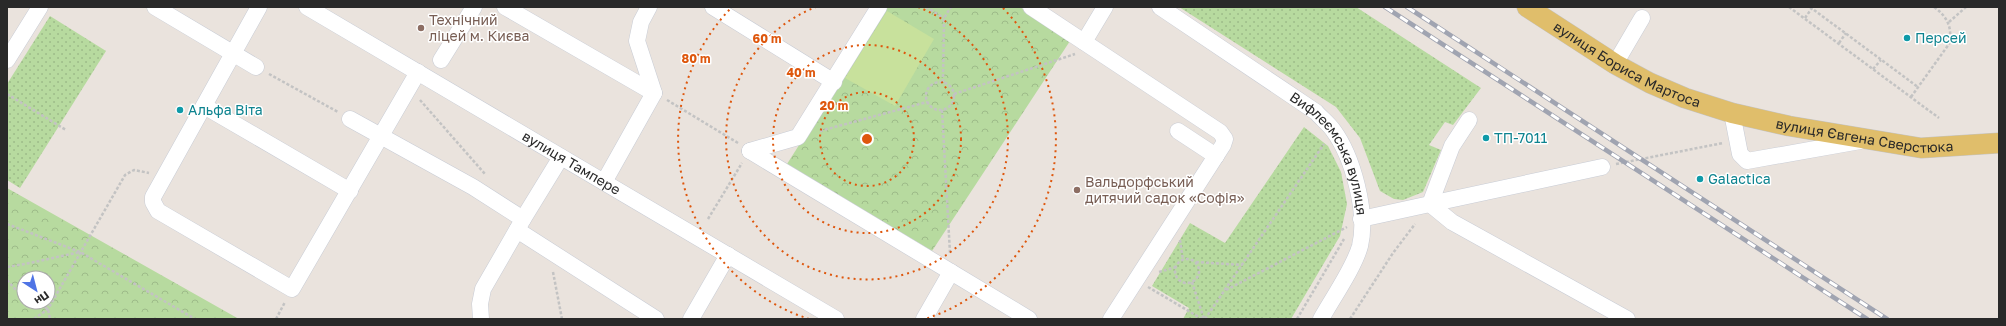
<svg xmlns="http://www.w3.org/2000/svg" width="2006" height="326" font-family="'Golos Text',sans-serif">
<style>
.grass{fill:url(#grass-dots)}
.park{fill:url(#park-crowns);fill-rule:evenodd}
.pitch{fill:#c8e19c}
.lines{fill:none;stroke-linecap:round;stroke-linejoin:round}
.minor-casing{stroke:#c8ccd5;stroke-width:17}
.major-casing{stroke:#c3c3c3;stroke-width:21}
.path{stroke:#c3c3c3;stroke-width:2.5;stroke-dasharray:3 2;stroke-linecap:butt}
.minor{stroke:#fff;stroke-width:16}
.major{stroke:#e0be6b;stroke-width:20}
.rail-casing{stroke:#a0a4b1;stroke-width:4.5}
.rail{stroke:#fff;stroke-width:3;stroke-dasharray:9;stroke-linecap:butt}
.ring{fill:none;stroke:#de570d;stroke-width:2;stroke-dasharray:2 4}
.education-dot{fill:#8d6e63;stroke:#fff;stroke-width:1.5}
.culture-dot{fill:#0f9aa8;stroke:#fff;stroke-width:1.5}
.labels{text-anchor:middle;stroke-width:3;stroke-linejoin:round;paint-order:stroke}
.education-label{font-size:14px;fill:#785e54;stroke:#fff;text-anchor:start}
.culture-label{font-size:14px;fill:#0d838f;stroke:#fff;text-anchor:start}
.street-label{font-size:14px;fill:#292929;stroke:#fff}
.centre{fill:#de570d;stroke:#fff;stroke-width:2}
.ring-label{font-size:12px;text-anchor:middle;font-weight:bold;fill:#de570d;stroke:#fff;stroke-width:3;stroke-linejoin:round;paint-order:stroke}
</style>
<defs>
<pattern id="grass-dots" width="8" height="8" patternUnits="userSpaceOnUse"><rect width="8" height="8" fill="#b7da9f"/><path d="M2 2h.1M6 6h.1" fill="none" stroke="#9dbb89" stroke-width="1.8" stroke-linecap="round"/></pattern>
<pattern id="park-crowns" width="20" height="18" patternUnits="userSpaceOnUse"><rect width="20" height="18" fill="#b7da9f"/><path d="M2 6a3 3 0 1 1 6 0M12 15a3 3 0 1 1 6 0" fill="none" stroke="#9dbb89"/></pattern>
</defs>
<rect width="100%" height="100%" fill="#eae3dd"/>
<g class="grass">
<path d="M1179,7H1356L1481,88L1453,125L1445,122L1429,145L1441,150L1423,192L1403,200L1394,199L1380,191L1360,138L1336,107Z"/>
<path d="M50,16L106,51L20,188L7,180V84Z"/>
<path d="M1304,127L1328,146L1341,172L1347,204L1340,236L1291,319H1183L1189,308L1152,286L1190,223L1225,243Z"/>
</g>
<g class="park">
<path d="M887,7H1020L1070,41L932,251L787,164Z"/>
<path d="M7,188L239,319H7ZM24,278H48V302H24Z"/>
</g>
<path class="pitch" d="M887,11L934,39L895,106L845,78Z"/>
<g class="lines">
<g class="minor-casing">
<g id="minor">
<path d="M155,7L256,67"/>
<path d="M259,7L153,197V202L158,211L292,289L418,72"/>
<path id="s1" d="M307,7L836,319"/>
<path d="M505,7L654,93"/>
<path d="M713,7L834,82"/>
<path d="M1031,7L1220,132L1225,139L1223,145L1111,319"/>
<path id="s2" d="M1160,7L1316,112C1321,118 1328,123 1333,130C1353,157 1368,213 1360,246C1354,268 1332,299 1321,319"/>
<path d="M1084,42L1105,7"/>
<path d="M7,60L40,7"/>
<path d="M441,60L474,7"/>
<path d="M1615,64L1642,18"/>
<path d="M204,106L350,191"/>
<path d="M1732,113L1740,154L1747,161L1860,141"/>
<path d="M350,119L473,187L523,219L517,230"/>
<path d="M1178,131L1216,156"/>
<path d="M750,151L951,272"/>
<path d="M750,151L798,137L879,7"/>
<path d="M604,182L654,93L637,41L641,22L649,7"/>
<path d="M1430,204L1602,167"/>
<path d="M1430,204L1452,146L1469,120"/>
<path d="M523,219L561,157"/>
<path d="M1361,219L1430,204L1452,222L1627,319"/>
<path d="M481,319L480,304L483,289L517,230L656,319"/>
<path d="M691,319L728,255"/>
<path d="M924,319L951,272L1029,319"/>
</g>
</g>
<g class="major-casing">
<g id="major">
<path id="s3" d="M1527,7L1615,64L1650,83L1685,98L1732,113L1789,126L1921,148L1999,143"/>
</g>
</g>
<g class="path">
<path d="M926,7L944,18"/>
<path d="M1789,7L1939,118"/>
<path d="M1810,7L1918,87"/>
<path d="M1805,18L1812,8"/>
<path d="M1949,22L1966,7"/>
<path d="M1839,43L1846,33"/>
<path d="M1873,69L1881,60"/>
<path d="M269,74L338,112"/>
<circle cx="940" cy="96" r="14"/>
<path d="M943,82L944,18L951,7"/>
<path d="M7,94L66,130"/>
<path d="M954,94L1075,54"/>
<path d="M1911,97L1949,44C1953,28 1947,16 1934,7"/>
<path d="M420,100L485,174"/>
<path d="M667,100L738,143"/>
<path d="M942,110L950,253"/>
<path d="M820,131L927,102"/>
<path d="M1616,164L1723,143"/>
<path d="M708,219L742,163"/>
<path d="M7,224L80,252L195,319"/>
<path d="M1180,240L1183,260"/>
<circle cx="1187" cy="271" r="12"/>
<path d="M1196,262L1242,265"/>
<path d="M7,267L30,263L80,252"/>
<path d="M553,272L562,319"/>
<path d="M1159,272L1176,267"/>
<path d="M7,280L16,290L24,295"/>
<path d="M1192,282L1204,319"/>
<path d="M1148,287L1202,319"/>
<path d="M1226,290L1347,227"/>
<path d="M36,302L48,309L50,319"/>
<path d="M34,319L48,309L125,175L134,170L149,173"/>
<path d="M276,319L285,302"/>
<path d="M1205,319L1324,144"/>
<path d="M1297,319L1344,239"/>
<path d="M1350,319L1393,253L1415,224"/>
</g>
<use href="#minor" class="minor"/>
<use href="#major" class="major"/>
<g class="rail-casing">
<g id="rail">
<path d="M1385,7L1867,319"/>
<path d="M1407,7L1887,319"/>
</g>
</g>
<use href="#rail" class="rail"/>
</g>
<g class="ring">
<circle cx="867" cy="139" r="47"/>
<circle cx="867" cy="139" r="94"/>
<path d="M918 7A141 141 0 1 1 816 7"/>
<path d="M809 319A189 189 0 0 1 731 8M1003 8A189 189 0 0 1 925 319"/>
</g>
<g class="education-dot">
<circle cx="421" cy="28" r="4"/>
<circle cx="1077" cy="190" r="4"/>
</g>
<g class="culture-dot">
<circle cx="1907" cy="38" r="4"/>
<circle cx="180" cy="110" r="4"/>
<circle cx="1486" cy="138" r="4"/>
<circle cx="1700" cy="179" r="4"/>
</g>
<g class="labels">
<g class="education-label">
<text x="429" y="25">Технічний<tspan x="429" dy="16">ліцей м. Києва</tspan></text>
<text x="1085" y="187">Вальдорфський<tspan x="1085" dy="16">дитячий садок «Софія»</tspan></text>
</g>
<g class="culture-label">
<text x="1915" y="43">Персей</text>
<text x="188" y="115">Альфа Віта</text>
<text x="1494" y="143">ТП-7011</text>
<text x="1708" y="184">Galactica</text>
</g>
<g class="street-label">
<text dy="5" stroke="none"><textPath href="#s3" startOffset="116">вулиця Бориса Мартоса</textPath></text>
<text dy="5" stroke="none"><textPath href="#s3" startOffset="367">вулиця Євгена Сверстюка</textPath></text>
<text dy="5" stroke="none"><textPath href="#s2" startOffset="231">Вифлеємська вулиця</textPath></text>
<text dy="5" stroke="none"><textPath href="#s1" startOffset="307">вулиця Тампере</textPath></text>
</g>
</g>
<circle cx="867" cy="139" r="6" class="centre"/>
<g class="ring-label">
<text x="767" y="43">60 m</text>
<text x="696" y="63">80 m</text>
<text x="801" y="77">40 m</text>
<text x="834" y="110">20 m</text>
</g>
<rect width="2006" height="326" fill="none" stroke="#292929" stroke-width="16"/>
<g transform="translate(36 290) rotate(144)"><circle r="19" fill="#ffffff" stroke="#a9a9a9"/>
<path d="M0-3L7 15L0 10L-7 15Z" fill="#4f74e5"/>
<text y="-6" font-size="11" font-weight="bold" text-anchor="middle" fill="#292929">Пн</text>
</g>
</svg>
